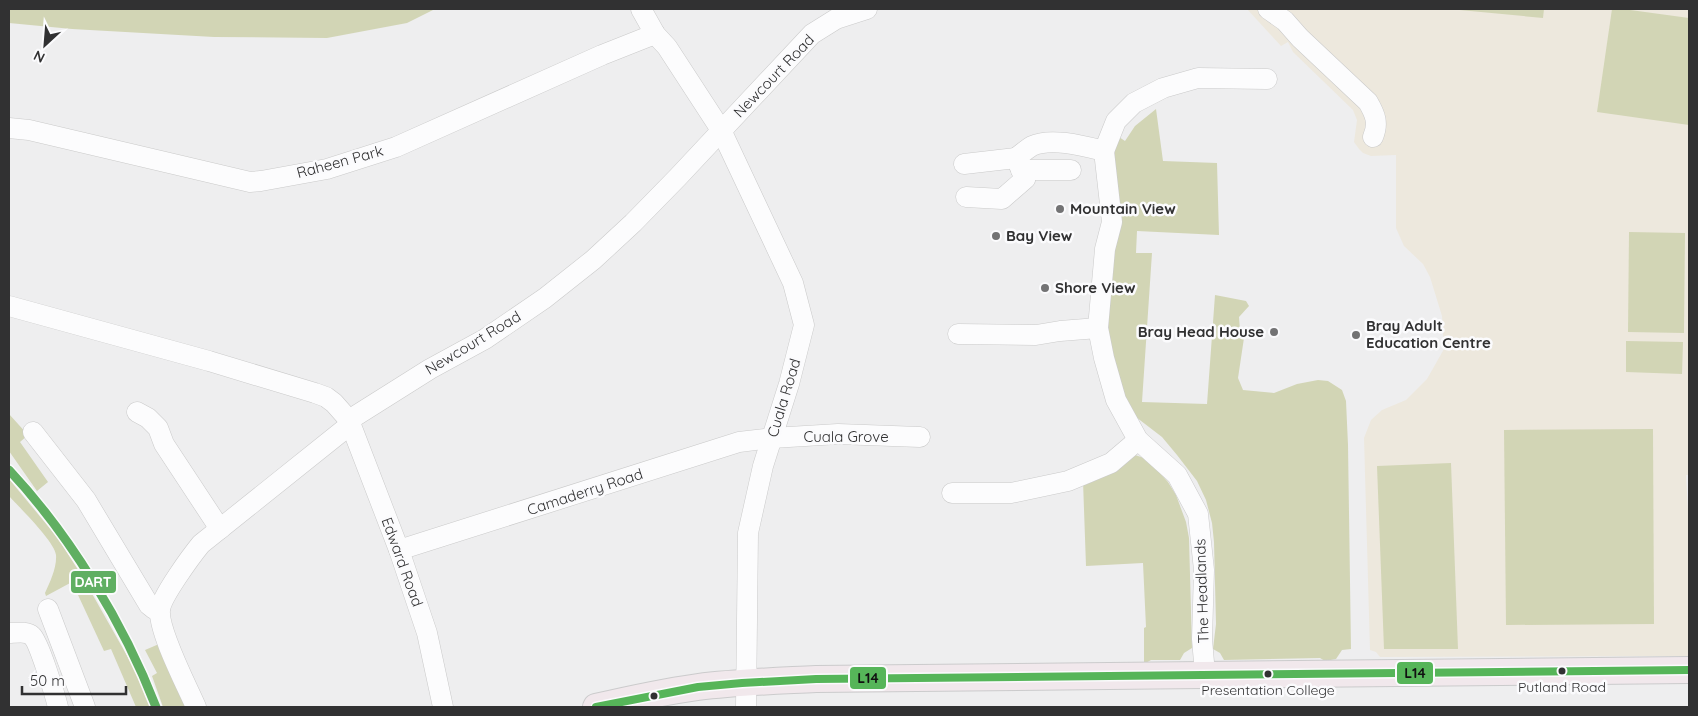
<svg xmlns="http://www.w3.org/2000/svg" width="1698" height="716" font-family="Quicksand,sans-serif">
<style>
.education{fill:#ede8dd}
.green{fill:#d2d5b5}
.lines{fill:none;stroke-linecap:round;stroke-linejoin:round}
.minor-casing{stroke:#cacaca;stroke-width:21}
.major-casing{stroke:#cbcbcc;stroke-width:28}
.minor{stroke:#fcfcfd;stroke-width:20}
.major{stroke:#f1e8ec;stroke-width:26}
.bus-1-casing{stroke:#fbfbfd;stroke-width:11}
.bus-1{stroke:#56b559;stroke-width:8}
.rail-1-casing{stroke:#fbfbfd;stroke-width:12}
.rail-1{stroke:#60af62;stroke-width:9}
.poi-dot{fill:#737374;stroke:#fbfbfd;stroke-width:2}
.bus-dot{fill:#313132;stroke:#fbfbfd;stroke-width:2}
.labels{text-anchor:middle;stroke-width:5;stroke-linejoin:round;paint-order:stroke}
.bus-label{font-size:14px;fill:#313132;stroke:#fbfbfd}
.street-label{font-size:15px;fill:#313132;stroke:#fbfbfd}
.poi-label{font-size:15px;font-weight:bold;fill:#313132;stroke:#fbfbfd;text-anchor:start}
.line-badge{stroke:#fbfbfd;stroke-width:2}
.badge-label{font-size:14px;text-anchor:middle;font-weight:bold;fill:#fff}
.pale-badge-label{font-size:14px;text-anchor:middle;font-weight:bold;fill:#111}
</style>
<rect width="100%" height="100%" fill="#eeeeef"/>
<path class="education" d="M1247,9H1689V475H1686L1689,528V656L1380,657L1376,652L1370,650L1364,438L1371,420L1382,410L1406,400L1427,379L1444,349L1442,316L1430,277L1423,264L1404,246L1396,228V155L1371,156L1363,153L1359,149L1354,142L1357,120L1353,110L1293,52L1288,42L1281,46Z"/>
<g class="green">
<path d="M9,9H435L407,23L327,38L214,37L72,29L9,23Z"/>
<path d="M1449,9H1544L1543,18Z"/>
<path d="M1612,9H1623L1689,18V125L1597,112Z"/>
<path d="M1156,109L1163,161L1217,163L1219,235L1137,231L1136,253H1152L1142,402L1207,404L1215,295L1246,301L1249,306L1239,317L1240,331L1244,338L1238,378L1243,390L1274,393L1297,384L1318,380L1328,381L1342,390L1346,401L1348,445L1351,649L1342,650L1336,659L1325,661L1320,658L1224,660L1220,653L1213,649L1216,624L1214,542L1212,523L1206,500L1197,481L1177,455L1162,437L1132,414L1118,389L1107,344L1112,146L1116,135L1125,141L1135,126Z"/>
<path d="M1629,232L1685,233L1684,333L1628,332Z"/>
<path d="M1626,341L1683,342L1682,374L1626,372Z"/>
<path d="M9,414L28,435L20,442L48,482L37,491L9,451Z"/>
<path d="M1653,429L1654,624L1506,625L1504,430Z"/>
<path d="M1135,455L1147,459L1168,482L1176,495L1186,522L1189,538L1192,648L1184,653L1180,660H1151L1144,664V628L1146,627L1143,563L1086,566L1083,481Z"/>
<path d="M1451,463L1458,649H1384L1377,466Z"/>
<path d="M9,479L57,537L82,576L134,668L150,707H136L111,649L104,651L72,582L46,596L45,593C50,582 57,567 56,555C55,542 19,507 9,496Z"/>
<path d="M159,644L186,707H163L152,676L157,673L145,650Z"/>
</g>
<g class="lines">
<g class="minor-casing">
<g id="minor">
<path d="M641,9L655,34L667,47L721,130L793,283L804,325L789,384L763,466L748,533L746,707"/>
<path d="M1268,9L1285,21L1300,38L1368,102C1375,114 1379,123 1373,137"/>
<path d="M9,128L29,130L250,182L261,181L327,169L396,147L602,55L655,34"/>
<path d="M1104,151L1116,121L1134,103L1163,88L1198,78L1267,79"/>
<path d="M964,164L1016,158"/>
<path d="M1021,170H1071"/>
<path d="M966,197L1002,199L1025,179L1016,158C1021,154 1027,149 1032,146C1051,137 1084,146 1104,151L1112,222L1105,249L1098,328L1104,358L1116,400L1138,440L1177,475L1198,514L1204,570L1202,639L1205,674"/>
<path d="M9,306L209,361L315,393L326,397L334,403L349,420L399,550L427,633L443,707"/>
<path d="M958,334L1036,335L1060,331L1098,328"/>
<path d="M137,412L148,418L158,428L164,444L220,529"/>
<path d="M33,432L86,500L149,605L154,609L160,608"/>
<path d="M952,493H1011L1068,481L1111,463L1138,440"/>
<path d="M399,550L739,442L772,438L838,434L920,437"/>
<path d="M48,609L85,707"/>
<path d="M9,633C15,633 27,631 32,636C39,642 55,695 58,707"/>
<path d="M196,707C187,686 158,631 160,610C161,597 192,555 201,544L346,428L349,420L430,369L485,339L545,298L593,260L633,223L678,177L812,34L836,19L867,9"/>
</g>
</g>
<g class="major-casing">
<path id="major" d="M596,707C630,699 663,692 698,687C737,682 776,681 816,679L1689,670"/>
</g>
<use href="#minor" class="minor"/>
<use href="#major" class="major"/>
<g class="bus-1-casing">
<path id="bus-1" d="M596,707L698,687L742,683L816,679L1689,670"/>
</g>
<use href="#bus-1" class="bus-1"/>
<g class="rail-1-casing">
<path id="rail-1" d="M9,470C70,535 124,624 156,707"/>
</g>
<use href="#rail-1" class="rail-1"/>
</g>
<g class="poi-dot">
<circle cx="1060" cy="209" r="5"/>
<circle cx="996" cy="236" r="5"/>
<circle cx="1045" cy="288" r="5"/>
<circle cx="1274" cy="332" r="5"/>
<circle cx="1356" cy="335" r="5"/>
</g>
<g class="bus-dot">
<circle cx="1562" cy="671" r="4.5"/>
<circle cx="1268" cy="674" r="4.5"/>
<circle cx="654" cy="696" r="4.5"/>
</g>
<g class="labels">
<g class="bus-label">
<text x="1562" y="692">Putland Road</text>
<text x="1268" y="695">Presentation College</text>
</g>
<g class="street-label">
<text transform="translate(774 76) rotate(-46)" y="5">Newcourt Road</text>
<text transform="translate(340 162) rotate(-15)" y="5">Raheen Park</text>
<text transform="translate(473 343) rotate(-31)" y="5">Newcourt Road</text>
<text transform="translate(784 398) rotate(-73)" y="5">Cuala Road</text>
<text x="846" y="442">Cuala Grove</text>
<text transform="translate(585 492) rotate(-18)" y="5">Camaderry Road</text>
<text transform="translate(402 562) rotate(70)" y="5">Edward Road</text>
<text transform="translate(1202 591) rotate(-92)" y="5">The Headlands</text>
</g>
<g class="poi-label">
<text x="1070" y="214">Mountain View</text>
<text x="1006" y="241">Bay View</text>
<text x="1055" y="293">Shore View</text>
<text x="1366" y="331">Bray Adult<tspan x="1366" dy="17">Education Centre</tspan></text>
<text x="1264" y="337" text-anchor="end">Bray Head House</text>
</g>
</g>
<g class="line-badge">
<rect x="70" y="570" width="47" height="24" rx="5" fill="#60af62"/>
<rect x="1396" y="661" width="38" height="24" rx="5" fill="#56b559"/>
<rect x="849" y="666" width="38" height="24" rx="5" fill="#56b559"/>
</g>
<g class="badge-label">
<text x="93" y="587">DART</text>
</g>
<g class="pale-badge-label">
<text x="1415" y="678">L14</text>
<text x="868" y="683">L14</text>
</g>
<rect width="1698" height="716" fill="none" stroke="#313132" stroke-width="20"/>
<g transform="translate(45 45) rotate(206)" stroke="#fbfbfd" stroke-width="4" paint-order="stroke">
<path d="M0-4L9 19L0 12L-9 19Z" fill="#313132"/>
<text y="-8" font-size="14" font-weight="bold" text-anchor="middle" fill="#313132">N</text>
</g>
<path d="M22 686v8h104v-8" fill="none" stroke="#313132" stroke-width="2.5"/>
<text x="30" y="686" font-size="15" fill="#313132" stroke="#fbfbfd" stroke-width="4" paint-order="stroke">50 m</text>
</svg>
